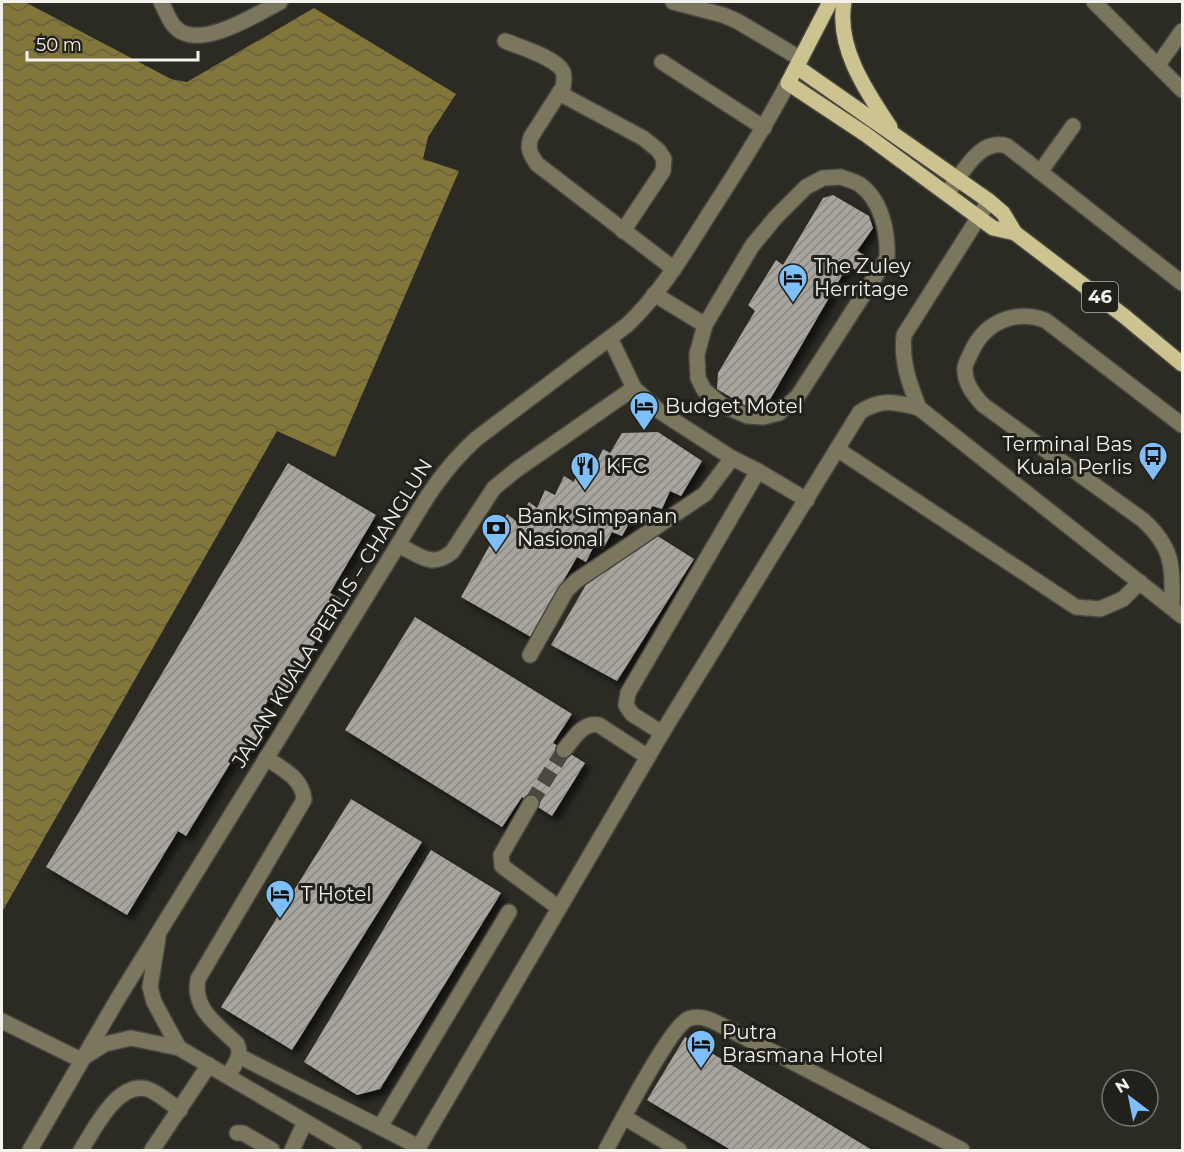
<svg xmlns="http://www.w3.org/2000/svg" width="1184" height="1152" font-family="Montserrat,sans-serif">
<style>
.water{fill:url(#water-waves)}
.building{fill:url(#building-hatch);filter:url(#shadow)}
.lines{fill:none;stroke-linecap:round;stroke-linejoin:round}
.minor-tunnel{stroke:#494841;stroke-width:15;stroke-dasharray:15 8;stroke-linecap:butt}
.minor-casing{stroke:#47463f;stroke-width:18}
.major-casing{stroke:#47463f;stroke-width:18}
.minor{stroke:#7b765e;stroke-width:15}
.major{stroke:#cdc390;stroke-width:15}
.labels{text-anchor:middle;stroke-width:6;stroke-linejoin:round;paint-order:stroke}
.shield{fill:#21201a;stroke:#b4b3ae;stroke-width:1.5}
.shield-label{font-size:18px;font-weight:bold;fill:#f3f2ed}
.poi-label{font-size:20px;fill:#f3f2ed;stroke:#21201a;text-anchor:start}
.street-label{font-size:20px;fill:#f3f2ed;stroke:#21201a}
</style>
<defs>
<pattern id="water-waves" width="16" height="10" patternUnits="userSpaceOnUse" patternTransform="scale(1.5)"><rect width="16" height="10" fill="#82763b"/><path d="M0 5q4-4 8 0t8 0" fill="none" stroke="#686240"/></pattern>
<pattern id="building-hatch" width="6" height="6" patternUnits="userSpaceOnUse" patternTransform="scale(1.5)"><rect width="6" height="6" fill="#a7a59d"/><path d="M-1 1l2-2M0 6l6-6M5 7l2-2" fill="none" stroke="#8b8983"/></pattern>
<filter id="shadow"><feDropShadow dx="5.5" dy="5.5" stdDeviation="3" flood-color="#0009"/></filter>
</defs>
<rect width="100%" height="100%" fill="#2b2a23"/>
<path class="water" d="M2,2H25L171,79L187,82L314,8L456,94L428,137L423,159L459,171L335,457L277,431L2,912Z"/>
<g class="building">
<path d="M833,195L869,216L873,228L857,251L871,259L860,273L848,265L765,408L754,411L717,389L718,373L755,311L748,305L776,260L783,265L823,198Z"/>
<path d="M658,432L702,461L681,496L670,491L662,509L652,506L645,523L632,518L622,536L612,532L603,549L594,546L586,562L577,557L531,637L461,597L507,514L517,522L529,502L537,508L545,490L555,495L564,476L574,482L580,461L593,470L603,449L610,453L622,433Z"/>
<path d="M288,463L376,515L330,593L341,599L279,702L270,697L264,707L274,713L249,755L239,749L186,836L178,831L127,915L46,867Z"/>
<path d="M656,535L694,559L617,681L551,645L587,583Z"/>
<path d="M415,617L572,714L553,743L585,763L552,816L522,797L502,827L345,730Z"/>
<path d="M351,799L422,842L292,1050L221,1007Z"/>
<path d="M431,850L501,893L380,1089L357,1095L304,1062Z"/>
<path d="M685,1037L872,1150H731L647,1100Z"/>
</g>
<g class="lines">
<path class="minor-tunnel" d="M531,803L564,750"/>
<g class="minor-casing">
<g id="minor">
<path d="M161,2C165,9 169,21 175,27C198,52 257,14 280,2"/>
<path d="M673,2L723,15L737,21L801,59"/>
<path d="M1094,2L1182,90"/>
<path d="M505,41C520,47 557,58 563,72C565,77 564,82 563,87L531,137C527,148 530,154 537,164L674,269"/>
<path d="M662,62L764,128"/>
<path d="M1158,65L1182,31"/>
<path d="M559,93L643,138L658,150L664,159L663,171L623,231"/>
<path d="M1040,172L1073,126"/>
<path d="M841,177C846,179 854,181 859,184C882,200 888,232 887,258L798,396L779,413L763,417L747,416L722,405L704,390L698,378L697,354L705,325L752,246L776,217L806,187L823,178Z"/>
<path d="M947,193C962,175 979,137 1007,146L1182,283"/>
<path d="M654,294L705,325"/>
<path d="M610,338L634,388L659,411L732,458L758,471L807,500"/>
<path d="M919,408C909,383 901,361 904,335L989,201"/>
<path d="M837,449L1076,607L1100,609L1123,599L1140,582"/>
<path d="M398,545C420,555 431,569 452,552L494,488L516,470L634,388"/>
<path d="M1172,608C1172,568 1175,549 1143,520L983,405C974,395 964,383 965,368C965,364 968,359 970,355C983,323 1013,309 1045,320L1182,425"/>
<path d="M530,655L566,591L576,581L705,494L732,458"/>
<path d="M662,733L632,714L626,705L628,693L758,471"/>
<path d="M564,750C573,740 583,721 599,725L648,757"/>
<path d="M531,803L501,855L502,866L559,908"/>
<path d="M158,938L150,987L154,1002L179,1048"/>
<path d="M2,1021L81,1060"/>
<path d="M86,1056L105,1044L131,1038L179,1048L354,1150"/>
<path d="M239,1056L380,1127L509,912"/>
<path d="M228,1076C234,1065 243,1056 237,1044C218,1025 192,1009 198,979L304,800C303,778 282,769 266,758"/>
<path d="M624,1117L679,1150"/>
<path d="M380,1127L419,1147"/>
<path d="M237,1133H243L272,1150"/>
<path d="M30,1150L117,1000L398,545C423,503 440,472 476,439L627,325C661,293 685,252 709,214C737,171 764,129 788,83"/>
<path d="M81,1150C94,1130 117,1081 147,1089C158,1092 170,1104 180,1110"/>
<path d="M152,1150L209,1065"/>
<path d="M292,1150L305,1122"/>
<path d="M417,1150L662,733L860,412C882,398 895,402 919,408L1182,616"/>
<path d="M606,1150C618,1128 670,1027 688,1019C698,1015 710,1019 719,1024L962,1150"/>
</g>
</g>
<g class="major-casing">
<g id="major">
<path d="M830,2L788,83L865,134L993,228L1015,233"/>
<path d="M844,2C836,47 866,91 890,127"/>
<path d="M797,67L989,201L1003,213L1015,233L1124,316L1182,364"/>
</g>
</g>
<use href="#minor" class="minor"/>
<use href="#major" class="major"/>
</g>
<defs>
<g id="hotel-pin" transform="scale(1.5)"><path d="M0 17L-7.5 6A9.5 9.5 0 1 1 7.5 6Z" fill="#7ebef9" stroke="#21201a"/><path d="M-6-4.5h1.5V1H6V5H4.5V3h-9V5H-6ZM-4 0a1.8 1.8 0 1 1 3.6 0ZM.5 0V-2.5h3Q6-2.5 6 0Z" fill="#111"/></g>
<g id="bus-pin" transform="scale(1.5)"><path d="M0 17L-7.5 6A9.5 9.5 0 1 1 7.5 6Z" fill="#7ebef9" stroke="#21201a"/><path d="M-5-6H5V4H4V6H2V4H-2V6H-4V4H-5ZM-3.5-4V0h7V-4ZM-3.5 1.2v1.5H-2V1.2ZM2 1.2v1.5H3.5V1.2Z" fill="#111"/></g>
<g id="restaurant-pin" transform="scale(1.5)"><path d="M0 17L-7.5 6A9.5 9.5 0 1 1 7.5 6Z" fill="#7ebef9" stroke="#21201a"/><path d="M-5-6h1v4h1v-4h1v4h1v-4h1v5L-1.5 .5V6h-2V.5L-5-1ZM5-6V6H3V1.5H1.5Q1.5-4 5-6Z" fill="#111"/></g>
<g id="bank-pin" transform="scale(1.5)"><path d="M0 17L-7.5 6A9.5 9.5 0 1 1 7.5 6Z" fill="#7ebef9" stroke="#21201a"/><path d="M-6-4H6V4H-6ZM0-2.3a2.3 2.3 0 1 0 0 4.6a2.3 2.3 0 1 0 0-4.6Z" fill="#111"/></g>
</defs>
<g fill-rule="evenodd">
<use href="#hotel-pin" x="793" y="278"/>
<use href="#hotel-pin" x="644" y="406"/>
<use href="#bus-pin" x="1153" y="456"/>
<use href="#restaurant-pin" x="585" y="466"/>
<use href="#bank-pin" x="496" y="528"/>
<use href="#hotel-pin" x="280" y="894"/>
<use href="#hotel-pin" x="701" y="1044"/>
</g>
<g class="labels">
<rect class="shield" x="1082" y="282" width="36" height="30" rx="4.5"/>
<g class="shield-label">
<text x="1100" y="303">46</text>
</g>
<g class="poi-label">
<text x="814" y="273">The Zuley<tspan x="814" dy="23">Herritage</tspan></text>
<text x="665" y="413">Budget Motel</text>
<text x="1132" y="451" text-anchor="end">Terminal Bas<tspan x="1132" dy="23">Kuala Perlis</tspan></text>
<text x="606" y="473">KFC</text>
<text x="517" y="523">Bank Simpanan<tspan x="517" dy="23">Nasional</tspan></text>
<text x="301" y="901">T Hotel</text>
<text x="722" y="1039">Putra<tspan x="722" dy="23">Brasmana Hotel</tspan></text>
</g>
<g class="street-label">
<text transform="translate(332 613) rotate(-58)" y="7">JALAN KUALA PERLIS – CHANGLUN</text>
</g>
</g>
<rect width="1184" height="1152" fill="none" stroke="#f3f2ed" stroke-width="6"/>
<g transform="translate(1130 1098) rotate(328)"><circle r="28" fill="#21201a" stroke="#75746e" stroke-width="1.5"/>
<path d="M0-4.5L10 22L0 15L-10 22Z" fill="#7ebef9"/>
<text y="-9" font-size="16" font-weight="bold" text-anchor="middle" fill="#f3f2ed">N</text>
</g>
<path d="M27 51v9h171v-9" fill="none" stroke="#f3f2ed" stroke-width="3"/>
<text x="36" y="51" font-size="18" fill="#f3f2ed" stroke="#21201a" stroke-width="4.5" paint-order="stroke">50 m</text>
</svg>
